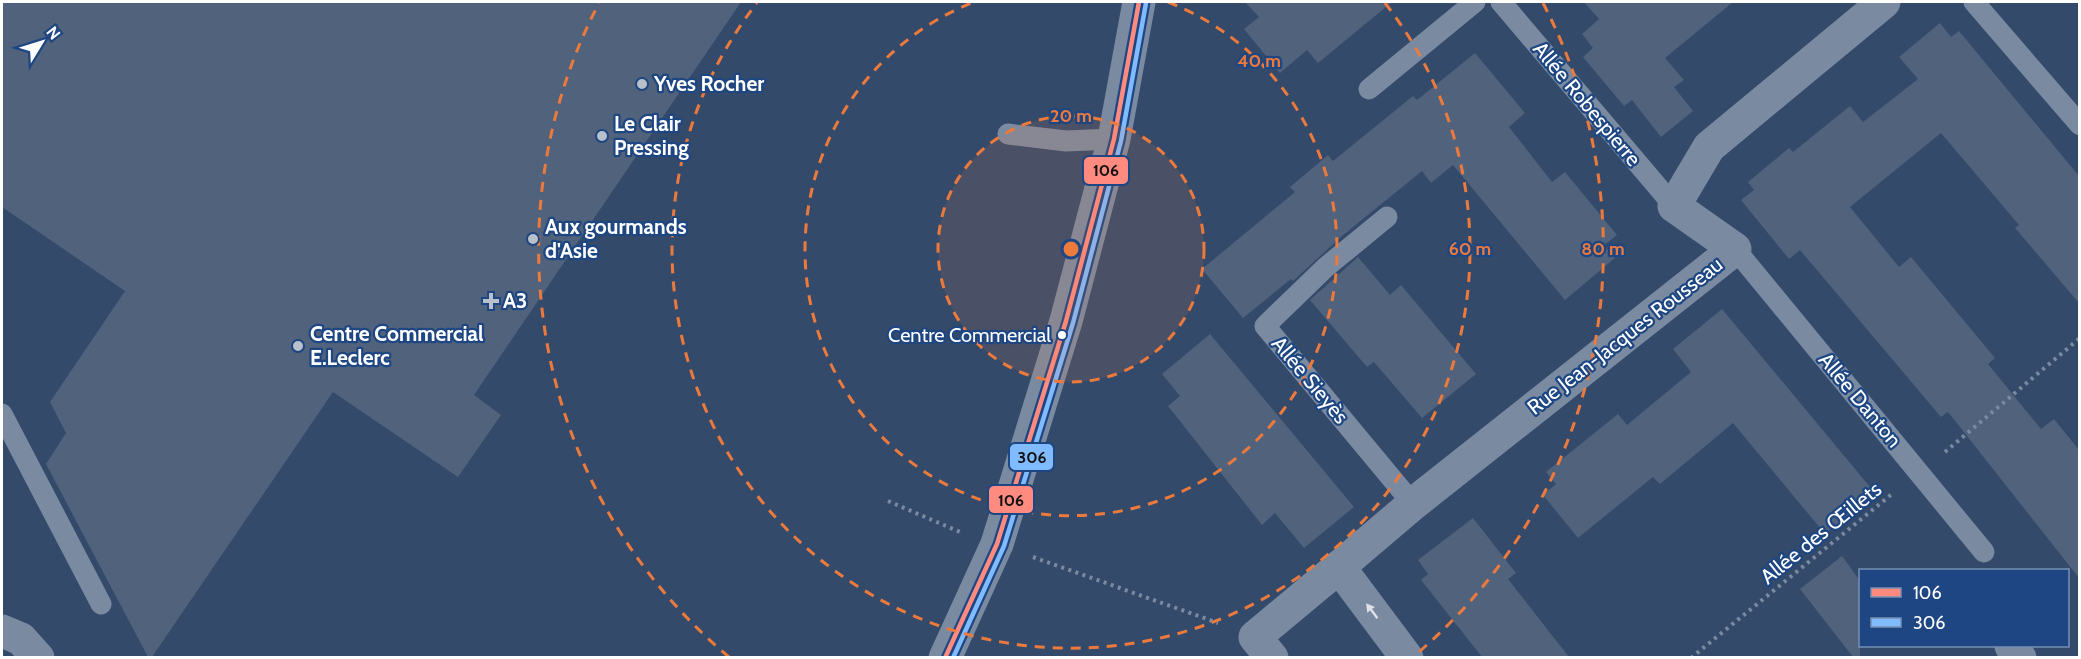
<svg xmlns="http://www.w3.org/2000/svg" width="2081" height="659" font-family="Cabin,sans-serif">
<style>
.building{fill:#50627c}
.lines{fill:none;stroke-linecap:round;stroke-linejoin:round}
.path{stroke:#7a8aa1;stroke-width:4;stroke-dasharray:3 4.5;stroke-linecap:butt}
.service{stroke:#7a8aa1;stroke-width:21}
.minor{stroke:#7a8aa1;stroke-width:33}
.bus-1-casing{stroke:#1d4682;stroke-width:9}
.bus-2-casing{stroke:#1d4682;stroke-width:9}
.bus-1{stroke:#ff8a80;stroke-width:4.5}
.bus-2{stroke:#80baff;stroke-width:4.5}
.oneway{fill:#dee2e8}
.ring{fill:none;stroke:#ed7a3d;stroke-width:3;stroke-dasharray:10 8}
.poi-dot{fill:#b8c0cb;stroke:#1d4682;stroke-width:2}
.bus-dot{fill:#fff;stroke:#1d4682;stroke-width:2}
.labels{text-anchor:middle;stroke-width:4.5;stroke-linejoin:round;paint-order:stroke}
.bus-label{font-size:20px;fill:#fff;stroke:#1d4682;text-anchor:end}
.poi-label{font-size:21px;font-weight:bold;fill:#fff;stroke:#1d4682;text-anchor:start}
.street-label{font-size:21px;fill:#fff;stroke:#1d4682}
.centre{fill:#ed7a3d;stroke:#1d4682;stroke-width:3}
.ring-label{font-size:18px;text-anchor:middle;font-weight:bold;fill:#ed7a3d;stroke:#1d4682;stroke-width:4.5;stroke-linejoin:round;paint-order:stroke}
.line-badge{stroke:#1d4682;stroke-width:2}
.pale-badge-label{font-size:16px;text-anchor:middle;font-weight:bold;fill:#111}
</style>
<rect width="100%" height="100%" fill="#344a6b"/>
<g class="building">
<path d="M2,2H741L474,395L501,415L458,477L333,392L152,657H148L46,464L66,433L50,402L125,291L2,207Z"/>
<path d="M1245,2H1392L1318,63L1307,50L1280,73L1244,29L1259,17Z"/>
<path d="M1584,2H1733L1665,58L1684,80L1674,87L1693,111L1661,137L1632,100L1624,106L1583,57L1593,48L1582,34L1599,19Z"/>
<path d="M1940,23L1951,37L1959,31L2079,176V303L2015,228L2019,225L1941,133L1850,207L1899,267L1911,257L1995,358L1988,364L2041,429L2054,419L2079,450V578L1948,412L1941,417L1800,250L1789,259L1741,200L1754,190L1748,182L1789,148L1793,152L1850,106L1863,122L1918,79L1899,57Z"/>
<path d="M1475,53L1525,113L1509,127L1552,182L1565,172L1617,235L1604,245L1615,258L1565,300L1453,165L1431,183L1422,171L1342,236L1293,281L1291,279L1243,318L1202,269L1295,192L1290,187L1328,155L1333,161L1413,96L1417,100Z"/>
<path d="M1358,257L1390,295L1401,285L1476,374L1422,418L1374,362L1367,367L1310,300Z"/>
<path d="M1722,309L1875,493L1825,534L1733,423L1660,484L1653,477L1578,538L1543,495L1556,484L1546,472L1618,414L1627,425L1691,372L1673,349Z"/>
<path d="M1210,334L1354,507L1304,548L1275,513L1262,525L1168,406L1180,396L1162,374Z"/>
<path d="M1473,518L1516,573L1508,579L1569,657H1482L1421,580L1428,574L1418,560Z"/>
<path d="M1842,556L1860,581V657H1853L1800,589Z"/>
</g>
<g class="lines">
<g class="path">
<path d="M1945,452L2080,338"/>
<path d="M888,501L960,532"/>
<path d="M1033,557L1218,623"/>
<path d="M1691,658L1892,494"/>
</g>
<g class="service">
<path d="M1501,2L1674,206"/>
<path d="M1974,2L2080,125"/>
<path d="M1369,89L1475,2"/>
<path d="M1008,134L1066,141L1114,139"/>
<path d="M1387,217L1326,267L1265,326L1413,504"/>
<path d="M1735,249L1984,552"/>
<path d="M2,414L101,604"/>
</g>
<g class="minor">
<path d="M1339,567L1413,504L1735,249L1674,206L1709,147L1884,2"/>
<path d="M2,631L21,639L38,658"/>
<path d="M2011,646L2020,658"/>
<path d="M945,658L997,544L1066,321L1114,139L1139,2"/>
<path d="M1272,658L1255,637L1339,567L1407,658"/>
</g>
<g class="bus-1-casing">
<path id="bus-1" d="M945,658L997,544L1066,321L1114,139L1139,2"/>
</g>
<g class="bus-2-casing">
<path id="bus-2" d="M953,658L1004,546L1073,323L1121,141L1146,3"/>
</g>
<use href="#bus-1" class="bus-1"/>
<use href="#bus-2" class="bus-2"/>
</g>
<defs><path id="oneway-solid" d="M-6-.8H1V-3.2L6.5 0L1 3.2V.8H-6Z" transform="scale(1.5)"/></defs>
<use class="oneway" href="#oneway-solid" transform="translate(1372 611) rotate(-127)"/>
<circle cx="1071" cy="249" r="133" fill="#ed7a3d" fill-opacity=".12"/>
<g class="ring">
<circle cx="1071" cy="249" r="133"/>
<path d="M1168 2A266 266 0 1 1 974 2"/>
<path d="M1385 3A399 399 0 1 1 757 3"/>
<path d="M729 657A532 532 0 0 1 599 3M1543 3A532 532 0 0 1 1413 657"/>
</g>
<g class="poi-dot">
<circle cx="642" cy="84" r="6"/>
<circle cx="602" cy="136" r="6"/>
<circle cx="533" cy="239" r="6"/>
<path d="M488 292h6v6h6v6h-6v6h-6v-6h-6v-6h6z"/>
<circle cx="298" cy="346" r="6"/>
</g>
<circle class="bus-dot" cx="1062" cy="335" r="5"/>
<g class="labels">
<g class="bus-label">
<text x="1051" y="342">Centre Commercial</text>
</g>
<g class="poi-label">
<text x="654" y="91">Yves Rocher</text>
<text x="614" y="131">Le Clair<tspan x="614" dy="24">Pressing</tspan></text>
<text x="545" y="234">Aux gourmands<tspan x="545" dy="24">d'Asie</tspan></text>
<text x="503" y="308">A3</text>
<text x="310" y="341">Centre Commercial<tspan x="310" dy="24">E.Leclerc</tspan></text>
</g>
<g class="street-label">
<text transform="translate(1587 104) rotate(50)" y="7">Allée Robespierre</text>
<text transform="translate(1625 336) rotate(-38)" y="7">Rue Jean-Jacques Rousseau</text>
<text transform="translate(1310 380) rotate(50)" y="7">Allée Sieyès</text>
<text transform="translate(1860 400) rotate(50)" y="7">Allée Danton</text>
<text transform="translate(1821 533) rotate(-39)" y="7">Allée des Œillets</text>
</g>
</g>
<circle cx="1071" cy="249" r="9" class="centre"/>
<g class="ring-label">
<text x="1259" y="67">40 m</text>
<text x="1071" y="122">20 m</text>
<text x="1470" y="255">60 m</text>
<text x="1603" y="255">80 m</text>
</g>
<g class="line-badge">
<rect x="1083" y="156" width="46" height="29" rx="6" fill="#ff8a80"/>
<rect x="1009" y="443" width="45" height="28" rx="6" fill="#80baff"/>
<rect x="988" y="485" width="46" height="29" rx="6" fill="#ff8a80"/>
</g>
<g class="pale-badge-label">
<text x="1106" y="176">106</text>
<text x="1032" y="463">306</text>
<text x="1011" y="506">106</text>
</g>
<rect width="2081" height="659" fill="none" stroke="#ffffff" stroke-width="6"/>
<rect x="1859" y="569" width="210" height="78" fill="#1d4682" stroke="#7790b4" stroke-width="1.5"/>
<rect x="1871" y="588" width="30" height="9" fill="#ff8a80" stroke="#7790b4" stroke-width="1.5"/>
<text x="1913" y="599" font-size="18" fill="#ffffff">106</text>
<rect x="1871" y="618" width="30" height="9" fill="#80baff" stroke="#7790b4" stroke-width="1.5"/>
<text x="1913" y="629" font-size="18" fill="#ffffff">306</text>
<g transform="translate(42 42) rotate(52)" stroke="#1d4682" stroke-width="4.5" paint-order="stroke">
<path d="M0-4.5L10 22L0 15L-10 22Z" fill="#ffffff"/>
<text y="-9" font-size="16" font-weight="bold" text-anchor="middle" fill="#ffffff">N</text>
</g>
</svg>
